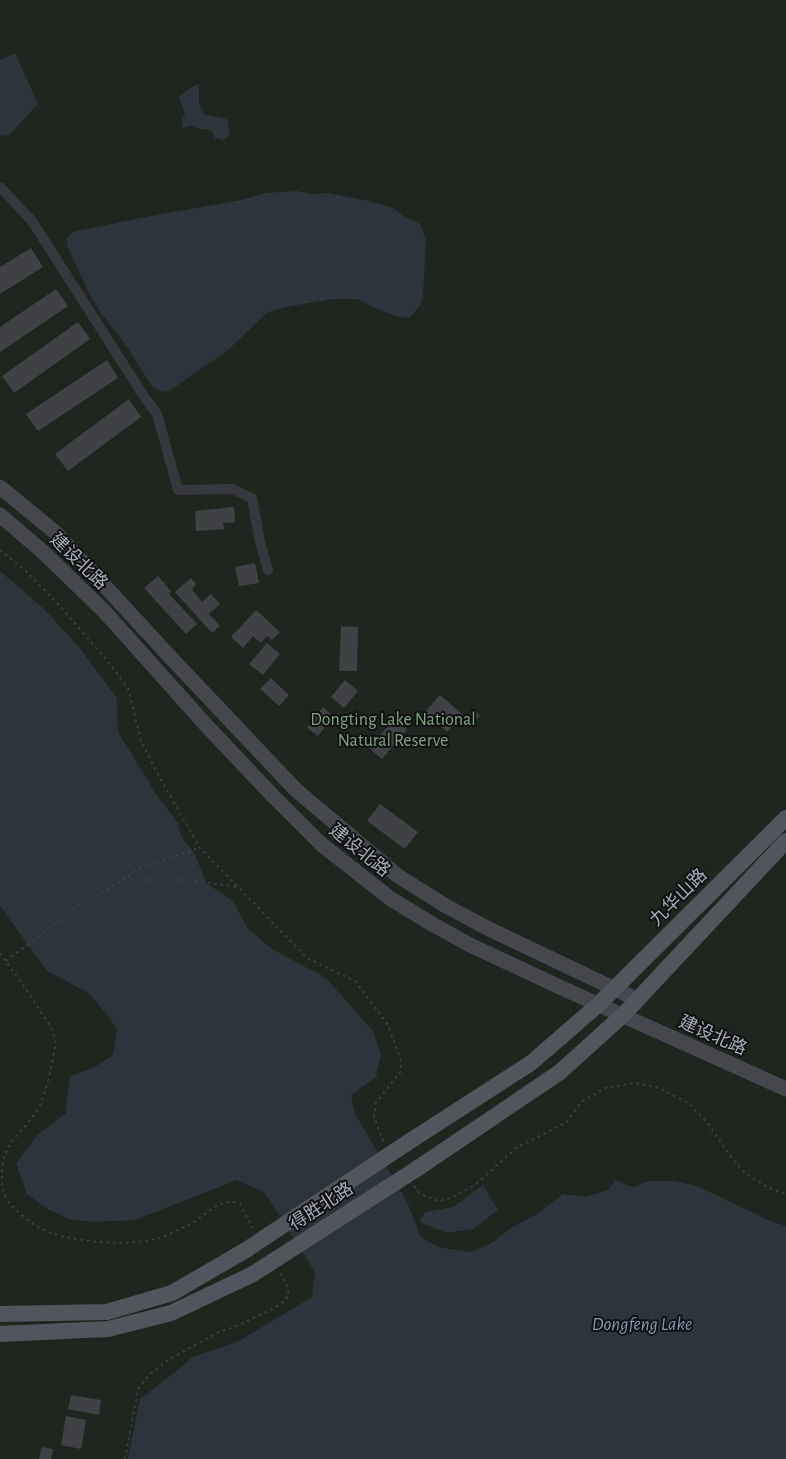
<svg xmlns="http://www.w3.org/2000/svg" width="786" height="1459" font-family="'Alegreya Sans','Noto Sans SC',sans-serif">
<style>
.green{fill:#1e261f}
.water{fill:#2c353c}
.building{fill:#404145}
.lines{fill:none;stroke-linecap:round;stroke-linejoin:round}
.path{stroke:#3d3f44;stroke-width:2;stroke-dasharray:2.5 4;stroke-linecap:butt}
.minor{stroke:#37383d;stroke-width:10}
.secondary{stroke:#45474d;stroke-width:15}
.primary{stroke:#53555c;stroke-width:16}
.primary-bridge{stroke:#53555c;stroke-width:16}
.labels{text-anchor:middle;stroke-width:4;stroke-linejoin:round;paint-order:stroke}
.street-label{font-size:18px;fill:#a8adb8;stroke:#111113}
.park-label{font-size:18px;fill:#7fa381;stroke:#111113}
.water-label{font-size:19px;font-style:italic;fill:#7f9bb3;stroke:#111113}
</style>
<rect width="100%" height="100%" fill="#161618"/>
<rect class="green" x="0" y="0" width="786" height="1459"/>
<g class="water">
<path d="M15,53L38,104L9,135L0,136V60Z"/>
<path d="M199,84V103L205,115L227,119L230,135L224,140L215,138L211,130L200,129L191,126L182,128V120L185,114L179,97L190,88Z"/>
<path d="M297,191L312,194L328,193L365,200L393,208L405,217L420,224L426,240L423,295L420,306L409,318L400,317L379,310L357,299H333L285,307L267,313L227,351L169,391L162,392L152,386L121,338L101,313L89,293L68,248L67,238L73,232L140,218L241,200L266,193Z"/>
<path d="M0,571L45,610L79,647L117,698L118,732L158,797L178,823L181,836L195,854L206,883L233,901L248,929L272,949L326,978L373,1031L381,1054L376,1077L351,1095L355,1114L407,1202L421,1237L438,1247L470,1252L490,1244L514,1226L537,1214L563,1194L585,1197L608,1190L615,1180L633,1187L648,1181H674L697,1186L770,1221L786,1226V1459H128L140,1399L178,1370L192,1357L237,1342L312,1297L315,1272L264,1192L237,1180L135,1220L93,1222L69,1219L47,1209L27,1194L16,1164L37,1135L66,1113L67,1098L70,1076L93,1068L113,1055L117,1029L108,1016L89,993L47,971L0,906Z"/>
<path d="M483,1185L498,1210L473,1229L447,1233L419,1222L425,1212L453,1207Z"/>
</g>
<g class="building">
<path d="M31,248L43,267L0,294V267Z"/>
<path d="M56,289L68,306L0,352V327Z"/>
<path d="M78,322L90,339L14,393L2,376Z"/>
<path d="M107,360L118,378L38,431L26,414Z"/>
<path d="M129,399L141,417L68,471L55,454Z"/>
<path d="M234,507L235,522L223,523L224,529L196,531L195,511Z"/>
<path d="M255,563L259,583L239,586L235,567Z"/>
<path d="M158,576L171,591L169,594L197,624L186,634L144,588Z"/>
<path d="M191,578L196,584L192,590L202,602L211,594L220,604L209,614L220,626L212,633L175,592Z"/>
<path d="M256,610L280,632L272,640L267,636L261,643L253,636L243,648L231,637Z"/>
<path d="M341,626L358,627L357,671H339Z"/>
<path d="M267,643L280,654L263,675L249,664Z"/>
<path d="M271,678L289,695L279,706L260,689Z"/>
<path d="M345,680L358,691L344,708L331,697Z"/>
<path d="M440,695L463,715L447,732L425,712Z"/>
<path d="M323,707L333,716L318,736L307,728Z"/>
<path d="M475,710L480,716L474,722L468,717Z"/>
<path d="M394,719L407,730L382,759L369,748Z"/>
<path d="M380,804L418,832L405,849L367,821Z"/>
<path d="M71,1395L101,1400L99,1415L68,1409Z"/>
<path d="M66,1416L86,1420L81,1449L61,1445Z"/>
<path d="M42,1447L53,1449L51,1459H39Z"/>
</g>
<g class="lines">
<g class="path">
<path d="M0,550L25,570L61,607L108,662L128,688L141,741L156,771L200,848L307,958L355,981L388,1025L401,1061V1071L376,1103L374,1117L384,1143"/>
<path d="M123,880L139,868L200,848"/>
<path d="M0,953C13,972 27,990 39,1009C45,1018 53,1028 55,1039C57,1048 45,1096 40,1105C25,1135 0,1138 2,1179C2,1188 4,1197 10,1204C18,1212 27,1220 36,1226C63,1242 124,1247 155,1239C165,1237 176,1231 186,1226C199,1221 214,1203 229,1202C232,1201 237,1203 240,1204L253,1228"/>
<path d="M6,961L75,908L123,880H190L237,887"/>
<path d="M414,1186L420,1194L438,1201L451,1198L475,1185L516,1148L567,1122L581,1102L605,1088L636,1083L659,1088L690,1104L709,1125L731,1157L746,1174L769,1188L786,1194"/>
<path d="M125,1459L138,1389L149,1375L168,1360L219,1332L237,1326L276,1307L286,1300L289,1289L280,1273"/>
</g>
<path class="minor" d="M0,187L32,221L145,398L157,414L178,490L232,489L252,498L260,542L268,570"/>
<g class="secondary">
<path d="M0,487L56,533L173,660L296,790L398,876L446,906L487,928L638,1000"/>
<path d="M0,515L42,551L104,611L205,724L272,795L321,844L391,899L432,924L470,945L564,989L786,1089"/>
</g>
<g class="primary">
<path d="M407,1143L531,1063L599,1004L786,818"/>
<path d="M418,1168L560,1072L623,1015L786,841"/>
<path d="M0,1314L107,1312L172,1293L246,1250"/>
<path d="M0,1334L108,1329L171,1313L253,1274"/>
</g>
<g class="primary-bridge">
<path d="M246,1250L407,1143"/>
<path d="M253,1274L418,1168"/>
</g>
</g>
<g class="labels">
<g class="street-label">
<text transform="translate(79 561) rotate(44)" y="6">建设北路</text>
<text transform="translate(360 850) rotate(39)" y="6">建设北路</text>
<text transform="translate(678 897) rotate(-45)" y="6">九华山路</text>
<text transform="translate(713 1035) rotate(24)" y="6">建设北路</text>
<text transform="translate(321 1206) rotate(-33)" y="6">得胜北路</text>
</g>
<g class="park-label">
<text x="393" y="725">Dongting Lake National<tspan x="393" dy="21">Natural Reserve</tspan></text>
</g>
<g class="water-label">
<text x="642" y="1330">Dongfeng Lake</text>
</g>
</g>
</svg>
